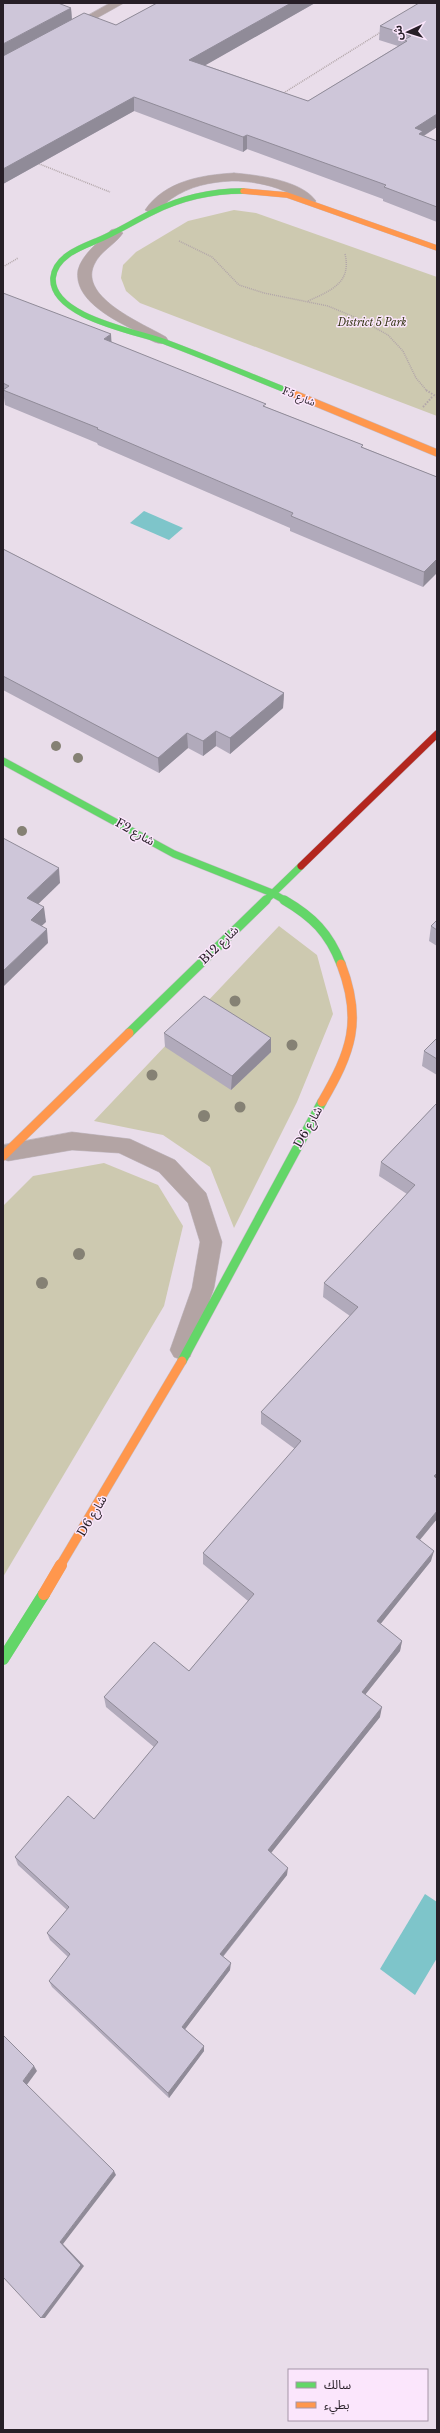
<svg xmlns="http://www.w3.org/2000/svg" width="440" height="2433" font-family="'Libre Baskerville','Noto Sans Arabic',serif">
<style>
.green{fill:#cdc9b0}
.water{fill:#7ec5ca}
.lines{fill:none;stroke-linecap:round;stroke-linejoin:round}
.street-casing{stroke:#c5bcc6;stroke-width:1}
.fast-far3-casing{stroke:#c5bcc6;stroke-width:6}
.fast-far2-casing{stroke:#c5bcc6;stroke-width:8}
.fast-far1-casing{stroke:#c5bcc6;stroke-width:10}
.fast-casing{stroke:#c5bcc6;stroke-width:12}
.slow-far3-casing{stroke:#c5bcc6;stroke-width:6}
.slow-far2-casing{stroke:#c5bcc6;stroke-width:8}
.slow-far1-casing{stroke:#c5bcc6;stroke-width:10}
.slow-casing{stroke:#c5bcc6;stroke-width:12}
.jam-casing{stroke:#c5bcc6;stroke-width:8}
.path-far1{stroke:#b2a6a9;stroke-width:1.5;stroke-dasharray:1 1;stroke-linecap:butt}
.path{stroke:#b2a6a9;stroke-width:2;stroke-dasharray:1.5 1.5;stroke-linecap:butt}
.street{fill:#b3a4a4;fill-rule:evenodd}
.fast-far3{stroke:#63d668;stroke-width:5.5}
.fast-far2{stroke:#63d668;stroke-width:7}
.fast-far1{stroke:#63d668;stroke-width:9}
.fast{stroke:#63d668;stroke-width:12}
.slow-far3{stroke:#ff974d;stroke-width:5.5}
.slow-far2{stroke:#ff974d;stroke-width:7}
.slow-far1{stroke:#ff974d;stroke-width:9}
.slow{stroke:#ff974d;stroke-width:12}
.jam{stroke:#b3261e;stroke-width:7}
.tree{fill:#858174}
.wall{fill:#b1aabb}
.shaded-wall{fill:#908b98}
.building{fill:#cec6d9;stroke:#908b98}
.labels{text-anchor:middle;stroke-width:3;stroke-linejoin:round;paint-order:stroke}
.far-park-label{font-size:10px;font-style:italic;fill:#343514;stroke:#fbe6fc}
.far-street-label{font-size:10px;fill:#271f27;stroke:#fbe6fc}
.street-label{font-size:12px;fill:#271f27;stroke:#fbe6fc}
</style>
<rect width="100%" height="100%" fill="#e9ddea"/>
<g class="green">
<path d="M234,210L256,213L437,277V416L140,303L126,291L121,278L123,265L136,252L188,221Z"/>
<path d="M279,926L317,955L333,1014L297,1102L234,1228L210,1167L163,1135L94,1121Z"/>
<path d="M104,1163L158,1185L183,1226L164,1306L3,1577V1206L33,1176Z"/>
</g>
<g class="water">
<path d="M144,511L183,528L169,540L130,523Z"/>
<path d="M425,1894L437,1902V1958L415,1995L380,1969Z"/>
</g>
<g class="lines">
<g class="street-casing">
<g id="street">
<path d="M110,3H124L72,32H64L62,30Z"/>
<path d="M234,173C257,175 301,180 316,201L314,204C302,207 294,195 284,191C268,184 249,181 232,181C210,182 190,186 171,199C164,204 160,212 152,214L145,210C165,181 201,175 234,173Z"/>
<path d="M116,229L123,233C115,245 100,251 94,265C79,298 144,324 166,337L168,340L166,343C155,346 145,336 136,331C114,320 73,300 78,270C82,254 100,241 111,230Z"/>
<path d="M72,1132L130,1139L175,1160L206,1193L222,1242L214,1288L190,1357L182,1360L174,1357L170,1350L192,1288L200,1242L188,1203L159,1172L119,1153L72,1150L8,1161L3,1159V1145Z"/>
</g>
</g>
<g class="fast-far3-casing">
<path id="fast-far3" d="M243,191C211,191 181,198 153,212C134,221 116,233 96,241C79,248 55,257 53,278C51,318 140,332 168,343C208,358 248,375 288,391"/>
</g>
<g class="fast-far2-casing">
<g id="fast-far2">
<path d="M286,390L292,393"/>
<path d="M3,761L174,854L272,893L286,901"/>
<path d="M265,901L301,866"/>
</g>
</g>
<g class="fast-far1-casing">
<g id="fast-far1">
<path d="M284,900C313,917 329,933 341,964"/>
<path d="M129,1033L266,900"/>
<path d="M182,1361L322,1102"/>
</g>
</g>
<g class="fast-casing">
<path id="fast" d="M3,1659L44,1594"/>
</g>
<g class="slow-far3-casing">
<path id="slow-far3" d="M243,191L287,195L437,248"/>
</g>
<g class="slow-far2-casing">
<path id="slow-far2" d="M292,393L437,453"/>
</g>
<g class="slow-far1-casing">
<g id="slow-far1">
<path d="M322,1102C351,1052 363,1021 341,964"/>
<path d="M3,1156L129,1033"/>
<path d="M60,1566L182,1361"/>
</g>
</g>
<g class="slow-casing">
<path id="slow" d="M44,1594L61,1565"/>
</g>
<g class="jam-casing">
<path id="jam" d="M301,866L437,734"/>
</g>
<g class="path-far1">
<path d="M282,94L381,32"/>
<path d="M37,163L110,192"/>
<path d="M179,241L212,257L239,285L264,293L328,306L359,319L388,335L403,351L416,378L427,391"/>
<path d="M3,267L18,258"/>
<path d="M308,301C330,291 352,283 345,254"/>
</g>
<g class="path">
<path d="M426,390L437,397"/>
<path d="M423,407L433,396"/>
</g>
<use href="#street" class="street"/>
<use href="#fast-far3" class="fast-far3"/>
<use href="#fast-far2" class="fast-far2"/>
<use href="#fast-far1" class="fast-far1"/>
<use href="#fast" class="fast"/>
<use href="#slow-far3" class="slow-far3"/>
<use href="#slow-far2" class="slow-far2"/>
<use href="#slow-far1" class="slow-far1"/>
<use href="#slow" class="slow"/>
<use href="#jam" class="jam"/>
</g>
<g class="tree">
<circle cx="56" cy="746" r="5"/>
<circle cx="78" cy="758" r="5"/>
<circle cx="22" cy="831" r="5"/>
<circle cx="235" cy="1001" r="5.5"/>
<circle cx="292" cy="1045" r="5.5"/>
<circle cx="152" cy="1075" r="5.5"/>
<circle cx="240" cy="1107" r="5.5"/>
<circle cx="204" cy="1116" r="6"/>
<circle cx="79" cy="1254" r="6"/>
<circle cx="42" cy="1283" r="6"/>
</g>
<g class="wall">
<path d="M157,3H315L205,65L308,101L398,46L379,40L380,26L437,3V127L424,136L437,141V222L383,201V199L247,149L243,152L134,111L3,184L71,8L72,19L116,25Z"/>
<path d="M3,293L111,342L266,407L363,445L362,447L437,477L423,587L290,531V528L98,445L97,443L5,405L4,398H3Z"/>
<path d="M3,549L284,693L283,708L230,754L216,746L203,756L188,748L159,773L3,690Z"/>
<path d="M437,920V946L429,941L431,926Z"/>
<path d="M164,1033L271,1038V1052L231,1090L165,1047Z"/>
<path d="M437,1038V1075L422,1066L424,1051Z"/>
<path d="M437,1103V1519L420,1540L431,1561L380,1624L402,1641L400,1651L365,1695L380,1717L271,1853L287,1875L223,1957L230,1970L185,2029L204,2046V2051L169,2098L52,1987L49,1981L68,1957L50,1940L47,1933L67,1910L18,1865L15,1857L94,1819L154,1747L106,1707L104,1697L189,1671L248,1601L203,1564V1553L295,1449L261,1424V1412L350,1316L323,1297L324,1283L407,1194L379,1176L381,1162Z"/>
</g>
<g class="shaded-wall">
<path d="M291,3H315L190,74L189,60Z"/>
<path d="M71,8L72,22L3,58V44Z"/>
<path d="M134,97V111L3,184V169Z"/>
<path d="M437,114V127L423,136L418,149L415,128Z"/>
<path d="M247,135V149L243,152V137Z"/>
<path d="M111,334L112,349L104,339Z"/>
<path d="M437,559V573L423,587L424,572Z"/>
<path d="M284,693L283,708L230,754V738Z"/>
<path d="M216,731V746L203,756V741Z"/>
<path d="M187,733L188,748L159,773L158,758Z"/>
<path d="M59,868L60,883L29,913L27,898Z"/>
<path d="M44,907L46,922L33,934L31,920Z"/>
<path d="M47,929L48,943L3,987V971Z"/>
<path d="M271,1038V1052L231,1090L232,1076Z"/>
<path d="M437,1473V1481L434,1476Z"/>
<path d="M437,1511V1519L413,1548L416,1537Z"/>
<path d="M434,1551L431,1561L375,1631L377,1621Z"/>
<path d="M402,1641L400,1651L360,1701L362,1692Z"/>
<path d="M382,1707L380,1717L267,1858L268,1850Z"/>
<path d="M288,1868L287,1875L220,1960V1954Z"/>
<path d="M231,1963L230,1970L183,2032L182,2027Z"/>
<path d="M204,2046V2051L169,2098L168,2093Z"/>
<path d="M34,2066L37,2071L26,2086L23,2081Z"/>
<path d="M114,2171L116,2175L63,2244L84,2266L45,2318H41L60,2242Z"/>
</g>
<g class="building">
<path d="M3,3H58L71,8L3,44Z"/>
<path d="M157,3H291L189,60L308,101L407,41L404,40L411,36L380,26L419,3H437V114L415,128L423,131L419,134L437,141V207L384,187L386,185L247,135L243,137L134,97L3,169V56L84,13L116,25Z"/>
<path d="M3,293L111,334L104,339L266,404L263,406L363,445L361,447L437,477V559L424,572L291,516L293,513L97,429L98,428L3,390L9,386L3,383Z"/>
<path d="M3,549L284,693L230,738L216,731L203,741L187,733L158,758L3,676Z"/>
<path d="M3,838L59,868L27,898L44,907L31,920L47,929L3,971Z"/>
<path d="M437,920V930L431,926Z"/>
<path d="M204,996L271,1038L232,1076L164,1033Z"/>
<path d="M437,1038V1059L424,1051Z"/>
<path d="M437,1103V1473L434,1476L437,1479V1511L416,1537L434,1551L377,1621L402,1641L362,1692L382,1707L268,1850L288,1868L220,1954L231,1963L182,2027L204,2046L168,2093L49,1981L70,1954L47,1933L69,1907L15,1857L68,1796L94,1819L158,1742L104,1697L154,1642L189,1671L254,1594L203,1553L301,1441L261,1412L358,1307L324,1283L415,1185L381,1162Z"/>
<path d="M3,2035L34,2066L23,2081L114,2171L60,2242L81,2265L41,2318L3,2277Z"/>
</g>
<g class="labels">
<g class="far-park-label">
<text x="372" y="326">District 5 Park</text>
</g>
<g class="far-street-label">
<text transform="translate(299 396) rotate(22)" y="4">F5 شارع</text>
</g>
<g class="street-label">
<text transform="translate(135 832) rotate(29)" y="4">F2 شارع</text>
<text transform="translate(219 945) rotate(-44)" y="4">B12 شارع</text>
<text transform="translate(308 1127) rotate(-61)" y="4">D6 شارع</text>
<text transform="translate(92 1516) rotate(-59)" y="4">D6 شارع</text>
</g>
</g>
<rect width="440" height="2433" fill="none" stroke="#271f27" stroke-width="8"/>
<rect x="288" y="2369" width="140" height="52" fill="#fbe6fc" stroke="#a696a7"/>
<rect x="296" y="2382" width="20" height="6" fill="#63d668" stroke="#a696a7"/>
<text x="324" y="2389" font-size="12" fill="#271f27">سالك</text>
<rect x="296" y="2402" width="20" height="6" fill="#ff974d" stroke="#a696a7"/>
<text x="324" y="2409" font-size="12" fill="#271f27">بطيء</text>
<g transform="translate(408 32) rotate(266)" stroke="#fbe6fc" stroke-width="3" paint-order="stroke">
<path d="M0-3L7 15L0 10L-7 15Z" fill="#271f27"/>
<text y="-6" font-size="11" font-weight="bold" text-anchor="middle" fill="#271f27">ش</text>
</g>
</svg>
